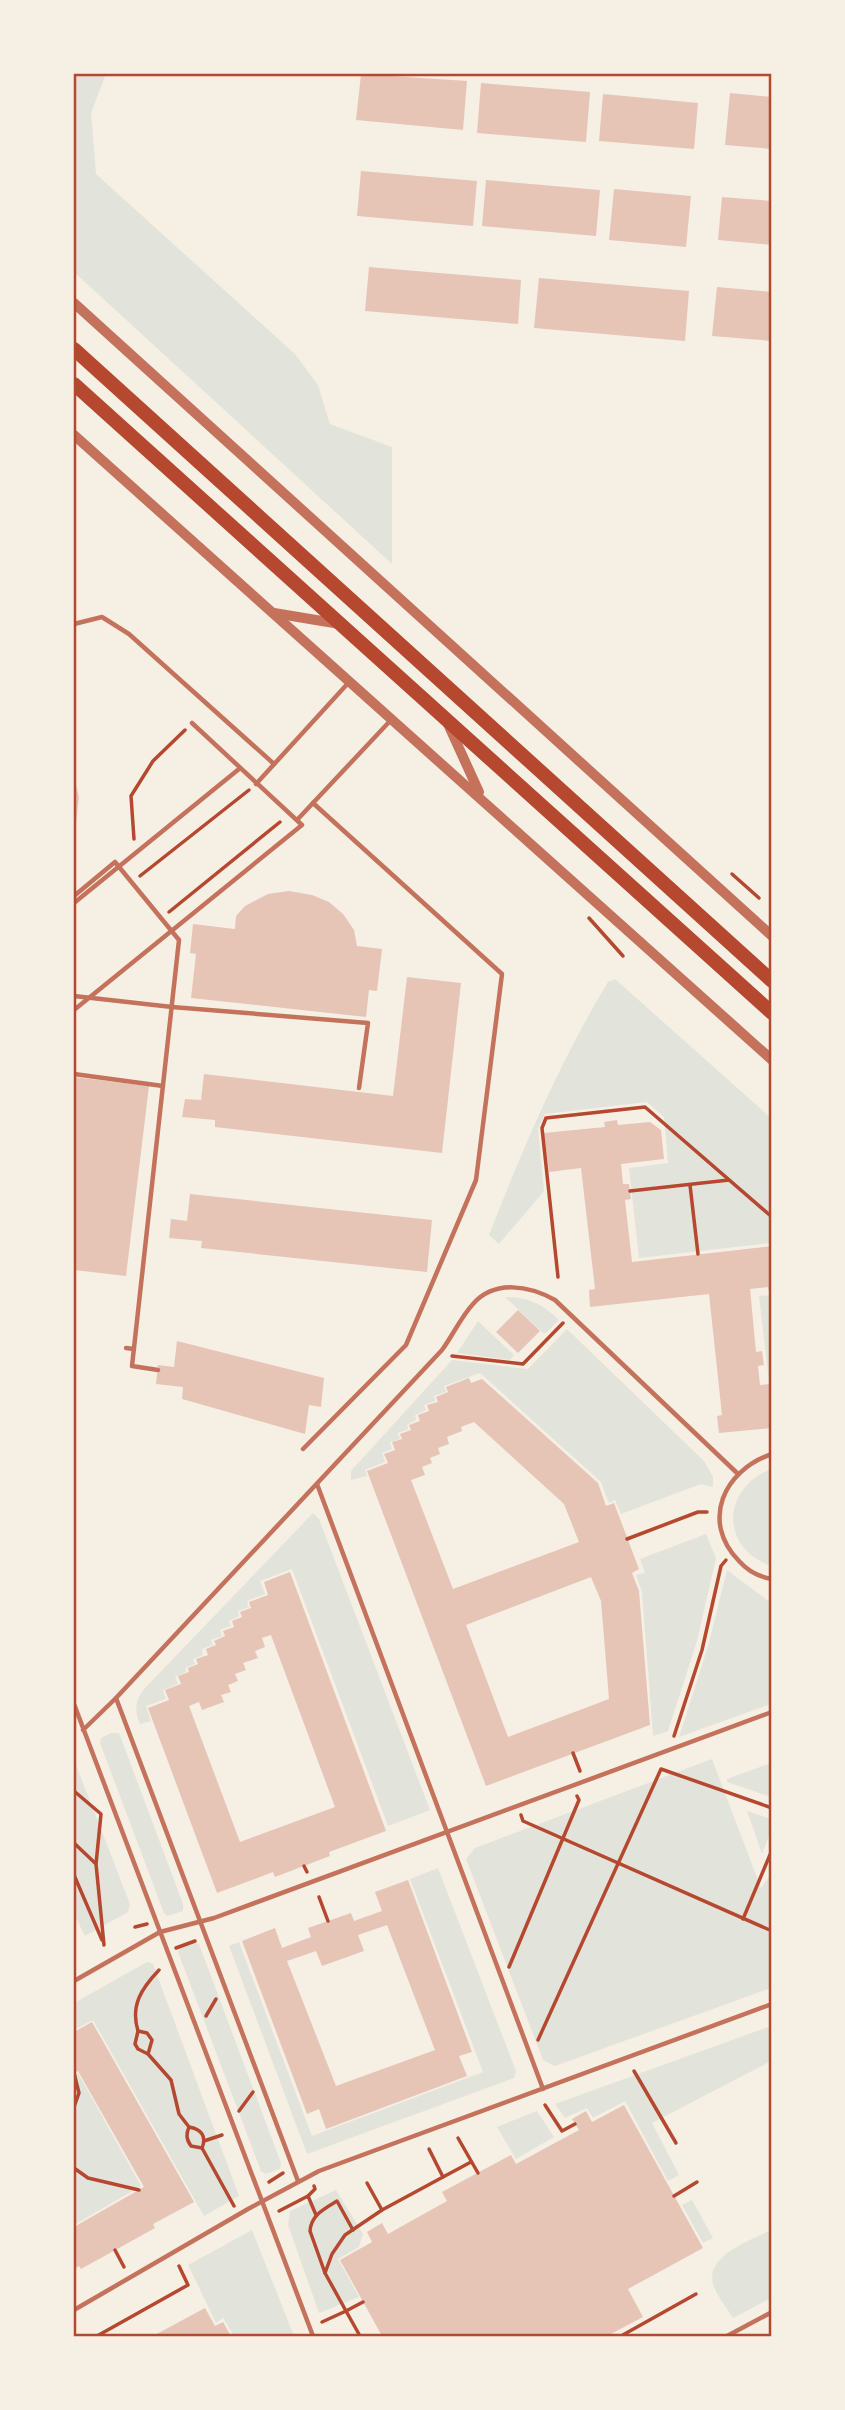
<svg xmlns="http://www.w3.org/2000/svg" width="845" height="2410" font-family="Ubuntu,sans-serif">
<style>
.green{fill:#e2e4dc}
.building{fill:#e6c5b7;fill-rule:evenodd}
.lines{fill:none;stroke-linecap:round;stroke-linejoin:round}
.path{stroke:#b5482f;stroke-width:3.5}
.service{stroke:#c5725c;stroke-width:4.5}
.tertiary{stroke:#c5725c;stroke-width:10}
.primary{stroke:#b5482f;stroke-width:14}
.neatline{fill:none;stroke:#b5482f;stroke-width:2.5}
</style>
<rect width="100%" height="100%" fill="#f6efe4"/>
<g class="green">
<path d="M74,74H106L91,113L96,174L295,354L318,385L330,424L392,447V564L74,272Z"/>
<path d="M615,979L771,1118V1243L639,1258L629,1168L668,1163L664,1117L647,1102L545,1114L538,1129L544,1191L499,1244L489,1235C523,1148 560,1061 608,982Z"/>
<path d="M771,1295L772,1381H769L759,1296Z"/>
<path d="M505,1297C529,1297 542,1304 559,1320L546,1333H543Z"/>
<path d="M478,1321L514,1355L510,1360L457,1353Z"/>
<path d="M567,1329L704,1461L713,1477V1487L701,1484L621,1514L615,1500L609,1503L601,1482L480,1373L444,1386L446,1392L434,1396L435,1401L424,1405L426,1410L415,1415L416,1420L407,1425L408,1429L398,1433L400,1439L390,1442L392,1449L382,1453L385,1462L365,1470L367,1476L351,1480V1471L452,1360L528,1369Z"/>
<path d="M771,1469V1566C720,1548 721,1489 771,1469Z"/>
<path d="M313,1513L319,1519L430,1810L388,1826L292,1569L260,1581L265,1594L247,1601L249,1607L238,1611L239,1616L229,1621L231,1626L220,1630L222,1636L211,1640L213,1645L202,1649L203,1655L193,1659L195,1664L185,1668L186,1672L175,1677L178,1684L163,1690L166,1699L146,1706L151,1721L140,1724C134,1709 135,1700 145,1688Z"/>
<path d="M706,1534L716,1558L697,1641L668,1731L653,1736L642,1592L636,1575L645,1573L640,1559Z"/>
<path d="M727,1570L771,1603V1704L679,1737L708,1646Z"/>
<path d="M111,1733H119L183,1904V1911L167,1916L164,1913L100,1743L101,1738Z"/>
<path d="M712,1759L761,1888L771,1874V1988L555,2066L543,2060L466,1859L475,1848Z"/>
<path d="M74,1760L130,1904L128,1912L85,1936L74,1914Z"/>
<path d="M771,1763V1797L727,1782V1779Z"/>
<path d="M747,1811L771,1819V1830L762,1854Z"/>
<path d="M438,1868L516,2071L514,2078L307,2154L229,1946L239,1942L312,2136L483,2072L410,1879Z"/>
<path d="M195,1943L199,1944L281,2163L280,2169L266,2174L261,2171L178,1952L179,1949Z"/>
<path d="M147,1962L153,1964L239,2196L204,2216L93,2020L74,2030V2003Z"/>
<path d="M771,2026V2061L652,2123L679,2175L668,2181L625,2101L593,2118L587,2108L565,2118L555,2104Z"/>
<path d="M78,2073L141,2186L74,2225V2076Z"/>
<path d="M537,2111L554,2137L516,2159L497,2127Z"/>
<path d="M336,2190L363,2234L359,2247L338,2259L359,2297L319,2313L288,2225L290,2211Z"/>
<path d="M692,2200L713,2238L703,2243L682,2205Z"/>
<path d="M252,2230L294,2336H234L223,2318L216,2323L188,2265Z"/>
<path d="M771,2230V2298L733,2318C727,2308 716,2295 713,2284C705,2255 752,2240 771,2230Z"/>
</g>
<g class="building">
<path d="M361,74L467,81L463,130L356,120Z"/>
<path d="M481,83L590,92L586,142L477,133Z"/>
<path d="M730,93L772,97V149L725,145Z"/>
<path d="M603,94L698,103L694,149L599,141Z"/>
<path d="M361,171L477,181L473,226L357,216Z"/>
<path d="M486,180L600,190L596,236L482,226Z"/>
<path d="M614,189L691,196L686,247L609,240Z"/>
<path d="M722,197L772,201V245L718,240Z"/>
<path d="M369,267L521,280L518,324L365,311Z"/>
<path d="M539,278L689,291L685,341L534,328Z"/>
<path d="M717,287L772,292V341L712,336Z"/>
<path d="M74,778L79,797L75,831H74Z"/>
<path d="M289,891L312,895L329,902L343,914L354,930L357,946L382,949L377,991L369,990L366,1017L191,998L196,954L190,953L193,924L235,929L236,916L245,906L268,894Z"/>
<path d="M407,977L461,983L442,1153L215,1127V1120L182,1117L185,1099L201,1100L204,1074L393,1096Z"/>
<path d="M74,1077L149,1086L126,1276L74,1270Z"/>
<path d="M617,1120L618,1125L650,1122L661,1130L664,1159L621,1164L623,1184H629L631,1199L625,1200L632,1262L772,1246V1292H769L768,1287L750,1289L756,1352L762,1351L764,1365L758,1366L760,1385L772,1384V1428L719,1433L717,1416L722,1415L709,1294L590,1307L589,1290L595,1289L581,1168L549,1172L544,1133L605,1127L604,1122Z"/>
<path d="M190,1194L432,1220L427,1272L201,1248L202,1241L169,1238L171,1219L187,1221Z"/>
<path d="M518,1310L540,1331L518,1353L496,1332Z"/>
<path d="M177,1341L324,1378L321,1407L309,1405L305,1434L182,1399L183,1387L156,1384L158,1365L174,1367Z"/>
<path d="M469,1378L471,1383L482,1379L598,1483L606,1506L614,1503L639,1569L632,1573L639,1591L650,1725L486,1786L367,1471L388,1463L384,1454L395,1450L392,1442L402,1439L400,1434L411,1430L409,1425L420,1421L418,1415L429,1411L427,1405L438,1402L436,1397L448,1392L446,1387ZM474,1422L564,1504L579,1542L453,1589L411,1480L425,1475L422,1467L432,1463L430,1458L440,1454L438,1448L449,1444L447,1437L462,1431L461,1427ZM591,1577L601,1601L609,1699L508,1737L466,1625Z"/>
<path d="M290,1572L386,1831L329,1852L330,1856L275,1877L273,1872L217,1893L148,1708L169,1700L165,1690L181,1684L178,1676L189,1672L188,1668L198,1664L196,1659L208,1655L206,1649L216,1645L214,1641L225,1636L223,1631L234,1627L232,1621L242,1617L240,1612L251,1608L249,1602L268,1595L264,1582ZM271,1635L335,1807L240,1842L189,1706L199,1702L202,1710L224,1702L221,1695L231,1692L228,1685L238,1681L235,1674L246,1670L243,1663L258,1658L255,1651L265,1647L262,1638Z"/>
<path d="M408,1880L472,2052L459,2056L467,2076L326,2129L319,2109L307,2114L242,1941L275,1928L282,1948L311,1937L308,1928L351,1913L354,1921L382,1911L375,1892ZM387,1925L435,2050L336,2086L287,1961L316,1951L322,1966L364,1951L358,1935Z"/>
<path d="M92,2022L194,2202L153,2224L155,2228L81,2269L79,2266L74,2269V2227L144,2187L78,2071L74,2073V2032Z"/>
<path d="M624,2105L703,2248L628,2289L643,2317L607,2336H382L340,2260L372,2242L367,2232L382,2223L388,2234L447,2201L442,2192L511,2155L516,2164L579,2130L572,2119L586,2111L592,2122Z"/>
<path d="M205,2308L215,2326L223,2322L231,2336H153Z"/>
</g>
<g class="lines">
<g class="path">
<path d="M134,839L131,796L153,761L185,730"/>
<path d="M732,874L759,898"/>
<path d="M140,876L249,790"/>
<path d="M169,912L280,822"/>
<path d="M589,918L623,956"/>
<path d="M690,1185L698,1254"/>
<path d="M630,1191L729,1180"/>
<path d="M558,1277L542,1128L546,1118L645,1107L772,1217"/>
<path d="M452,1356L523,1364L563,1323"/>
<path d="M627,1539L698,1512H707"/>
<path d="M674,1736L702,1650L721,1566L726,1560"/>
<path d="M573,1753L580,1771"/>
<path d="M74,1791L101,1814L96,1864L104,1945"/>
<path d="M521,1815L523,1821L772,1931"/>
<path d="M74,1843L95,1863"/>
<path d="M304,1866L307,1872"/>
<path d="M74,1875L102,1940"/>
<path d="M319,1897L328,1921"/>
<path d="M743,1919L772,1850"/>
<path d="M135,1927L147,1924"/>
<path d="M176,1948L195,1941"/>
<path d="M509,1967L579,1800L577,1796"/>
<path d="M159,1970C142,1988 130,2005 138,2031L147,2033L152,2040L148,2054L171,2080L179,2114L189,2127C201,2129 207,2136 202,2148L234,2206"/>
<path d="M206,2016L216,1999"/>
<path d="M74,2029V2032"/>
<path d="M138,2031L135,2044L138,2049L148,2054"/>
<path d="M538,2040L661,1769L772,1808"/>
<path d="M634,2071L676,2143"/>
<path d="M545,2105L562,2131L575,2124"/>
<path d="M74,2107L79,2093L74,2073"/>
<path d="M239,2111L253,2092"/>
<path d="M189,2127C186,2134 186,2139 191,2146L202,2148"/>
<path d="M458,2138L478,2173"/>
<path d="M204,2141L222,2135"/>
<path d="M74,2168L88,2178L139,2190"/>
<path d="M443,2177L471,2162"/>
<path d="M269,2182L283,2173"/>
<path d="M367,2183L382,2210"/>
<path d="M314,2186L315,2189L308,2196L316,2215"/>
<path d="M674,2196L697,2182"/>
<path d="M279,2211L308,2196"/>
<path d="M353,2230L337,2201C324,2209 311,2215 310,2231L325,2273L346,2311L363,2302"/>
<path d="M115,2250L124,2267"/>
<path d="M325,2273L332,2254L345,2235L382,2210L443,2177L429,2149"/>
<path d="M322,2322L346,2311L360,2336"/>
<path d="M97,2336L188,2285L179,2266"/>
<path d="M621,2336L696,2294"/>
</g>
<g class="service">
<path d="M74,624L102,617L129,634L274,764"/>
<path d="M256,784L350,681"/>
<path d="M297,820L390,721"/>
<path d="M74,896L115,862L179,940L132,1366L158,1370"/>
<path d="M74,903L239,769"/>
<path d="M74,996L172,1007L368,1023L359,1088"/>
<path d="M74,1010L302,825L192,723"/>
<path d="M74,1074L163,1086"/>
<path d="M126,1348L134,1349"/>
<path d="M303,1449L406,1345L476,1180L502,974L313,803"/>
<path d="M772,1454C724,1470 700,1521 739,1561C747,1570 759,1577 772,1579"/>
<path d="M317,1484L543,2089"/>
<path d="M116,1698L298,2181"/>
<path d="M74,1704L313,2336"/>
<path d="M83,1730L116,1698L442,1350C453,1335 461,1317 473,1304C495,1279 530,1286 555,1300L737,1473"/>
<path d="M74,1981L160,1932L214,1918L772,1712"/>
<path d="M74,2310L248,2209L319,2171L772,2004"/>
<path d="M727,2336L772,2312"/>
</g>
<g class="tertiary">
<path d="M74,303L772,936"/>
<path d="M74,435L772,1060"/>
<path d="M274,613L340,624"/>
<path d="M448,724L479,792"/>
</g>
<g class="primary">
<path d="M74,349L772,981"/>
<path d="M74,384L772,1013"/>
</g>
</g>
<rect width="845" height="2410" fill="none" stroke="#f6efe4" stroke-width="150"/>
<rect x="75" y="75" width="695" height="2260" class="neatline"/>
</svg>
